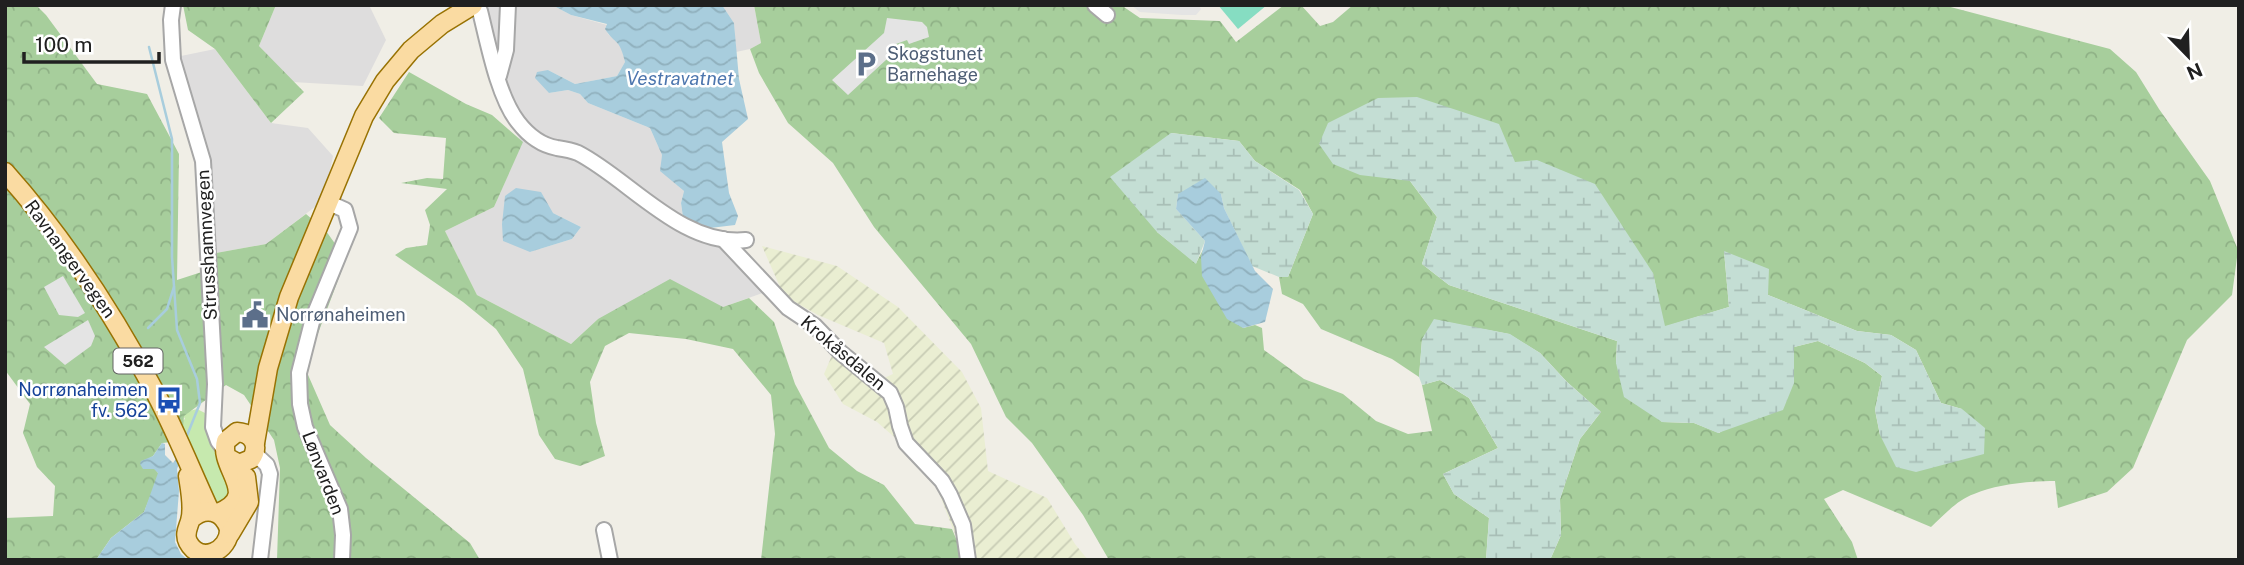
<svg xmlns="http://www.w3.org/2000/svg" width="2244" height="565" font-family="'Public Sans',sans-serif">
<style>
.residential{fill:#dedddd;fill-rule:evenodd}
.farmland{fill:url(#farmland-furrows)}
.grass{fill:#c6e9ae}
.forest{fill:url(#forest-crowns);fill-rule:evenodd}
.wetland{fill:url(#wetland-marsh)}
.pitch{fill:#86ddc2}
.parking{fill:#e4e4e4}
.water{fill:url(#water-waves)}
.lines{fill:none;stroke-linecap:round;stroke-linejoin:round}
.stream{stroke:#a8cddd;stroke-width:2.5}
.minor-casing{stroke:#a7a7a7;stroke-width:18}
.major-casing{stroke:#987203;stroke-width:21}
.minor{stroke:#fff;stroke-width:14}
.major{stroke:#fadba2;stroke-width:18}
.labels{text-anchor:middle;stroke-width:5;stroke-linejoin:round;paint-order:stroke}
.shield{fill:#fff;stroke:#636363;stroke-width:2}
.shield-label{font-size:16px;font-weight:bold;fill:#202020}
.service-label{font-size:18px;fill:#4e5e75;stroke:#fff;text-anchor:start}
.street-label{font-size:18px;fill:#202020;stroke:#fff}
.transit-label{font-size:18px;fill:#164399;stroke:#fff;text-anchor:end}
.water-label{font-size:19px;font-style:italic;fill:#4d76ae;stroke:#fff}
</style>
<defs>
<pattern id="farmland-furrows" width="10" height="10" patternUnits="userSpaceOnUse" patternTransform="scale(1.75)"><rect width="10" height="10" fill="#eaeed2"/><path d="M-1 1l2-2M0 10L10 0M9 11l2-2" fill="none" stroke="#c8ccb4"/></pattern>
<pattern id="forest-crowns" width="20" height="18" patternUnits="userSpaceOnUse" patternTransform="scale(1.75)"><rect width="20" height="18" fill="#a7ce9c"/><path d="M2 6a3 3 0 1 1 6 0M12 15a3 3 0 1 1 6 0" fill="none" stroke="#8fb186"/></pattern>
<pattern id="wetland-marsh" width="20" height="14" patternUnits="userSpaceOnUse" patternTransform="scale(1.75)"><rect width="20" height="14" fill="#c4ded4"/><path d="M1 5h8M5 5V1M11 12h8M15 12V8" fill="none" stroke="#a8beb6"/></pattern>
<pattern id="water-waves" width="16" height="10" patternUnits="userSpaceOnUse" patternTransform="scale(1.75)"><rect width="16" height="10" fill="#a8cddd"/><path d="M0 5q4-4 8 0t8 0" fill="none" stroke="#90b0bd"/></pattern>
</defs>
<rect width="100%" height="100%" fill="#f0eee6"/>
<g class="residential">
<path d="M276,5H369L386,40L363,86L292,82L259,46Z"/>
<path d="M475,5H552L571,15L607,25L605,28L608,34L621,45L625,62L617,76L575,84L548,70L549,93L568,90L580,94L588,103L650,128L662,155L661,171L684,191L681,203L683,217L710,228L771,290L723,307L598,319L571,344L477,295L445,231L494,207L522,143L508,121L496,94ZM553,213L581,227L572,239L530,252Z"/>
<path d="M722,5H754L761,43L750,49L736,52L734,23Z"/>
<path d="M215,49L271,123L308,128L333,156L324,200L266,244L216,253L211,169L201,125L184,72L181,56Z"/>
</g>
<path class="farmland" d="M762,246L837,266L898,307L962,372L981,408L988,471L1047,498L1075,544L1088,560H965L929,467L877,422L843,404L824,374L833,353L875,382L893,374L884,343L818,315L784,296Z"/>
<path class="grass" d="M197,409L207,414L209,419L232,496L219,503L210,498L180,423L185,419L182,413Z"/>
<g class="forest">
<path d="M5,5H36L46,15L97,84L147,94L179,154L177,280L214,268L216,253L266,244L306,214L326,231L346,259L305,368L330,425L366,458L470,543L480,560H277L280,468L274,440L244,395L226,385L184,416L182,441L162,443L153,456L148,459L158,473V478L144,512L111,538L96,560H5V518L53,516L55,486L37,467L23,433L30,404L5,370Z"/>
<path d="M183,5H276L259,46L304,92L271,123L215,49L188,30Z"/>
<path d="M754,5H1121L1140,18L1220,21L1236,42L1284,5H1301L1320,26L1333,22L1353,5H1943L2110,49L2136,72L2159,109L2210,181L2238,250L2232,295L2187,340L2133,468L2107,492L2058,508L2055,481C2031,481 1996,484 1974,494C1957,500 1944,515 1931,527L1843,490L1824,499L1852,542L1858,560H1550L1561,535L1560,499L1580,439L1601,412L1567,382L1540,353L1509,334L1435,320L1422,340L1419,377L1392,359L1321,329L1303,304L1282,294L1279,277H1288L1313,214L1300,190L1255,161L1239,141L1171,133L1157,232L1196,263L1204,248L1201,257L1243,328L1255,325L1262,328L1264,350L1304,379L1343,394L1376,421L1408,434L1432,431L1422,385L1440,380L1469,398L1498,448L1443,474L1454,494L1489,518L1486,560H1109L1083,515L1032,443L1006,417L971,344L874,227L833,163L788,123L759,73L750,49L761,43ZM1410,181L1653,273L1664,327L1729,307L1724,251L1768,295L1857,331L1891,335L1916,350L1941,403L1962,409L1880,435L1875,410L1882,376L1865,363L1818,341L1794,347V383L1719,433L1694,423L1662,422L1616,363L1617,341L1449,285L1422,264L1437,217Z"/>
<path d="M409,72L466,104L492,115L523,142L494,207L445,231L477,295L571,344L598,319L670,279L723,307L749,298L774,322L795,384L829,448L857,471L884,485L915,524L952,529L965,560H761L775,434L771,395L733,349L686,339L629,333L605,346L590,382L596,423L605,456L580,466L555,459L539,435L523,369L496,329L463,302L395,255L406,248L427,245L430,225L425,210L447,189L401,183L427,178L443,179L446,138L394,133L379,118Z"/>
</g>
<g class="wetland">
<path d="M1417,97L1499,124L1515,162L1537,160L1595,184L1653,273L1665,326L1729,307L1724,251L1769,269L1768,295L1857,331L1891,335L1916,350L1941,403L1962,409L1985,428L1984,454L1916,472L1896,467L1880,435L1875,410L1882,376L1865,363L1818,341L1794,347V383L1783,410L1718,433L1694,423L1662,422L1624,397L1616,363L1617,341L1449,285L1422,264L1437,217L1410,181L1360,175L1333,164L1319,144L1328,123L1378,98Z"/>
<path d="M1171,133L1239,141L1255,161L1299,190L1313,214L1288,277H1279L1252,266L1224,208L1221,194H1178L1176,209L1205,241L1196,264L1157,232L1110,177Z"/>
<path d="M1434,319L1510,334L1540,353L1567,382L1601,412L1580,439L1560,499L1561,535L1550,560H1486L1489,518L1454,494L1443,474L1498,448L1469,398L1440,380L1422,385L1419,377L1422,339Z"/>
</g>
<path class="pitch" d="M1218,5H1267L1238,29Z"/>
<g class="parking">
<path d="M1131,5H1198L1201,9L1196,15H1182L1140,12Z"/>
<path d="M887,18L922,22L927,27L929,37L909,44L907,40L896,44L899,48L848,95L832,80L884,33Z"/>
<path d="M63,276L85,313L78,317L59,315L44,287Z"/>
<path d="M88,320L95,336L91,346L65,365L44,347Z"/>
</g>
<g class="water">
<path d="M552,5H722L734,23L739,79L748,119L722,142L729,193L738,216L735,225L710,228L683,217L681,203L684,191L660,171L662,155L650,128L588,103L580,94L568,90L549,93L535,78L537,72L548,70L575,84L617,76L625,62C619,37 616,46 605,29L607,24L571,15Z"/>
<path d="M1205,178L1221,194L1224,208L1255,271L1273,289L1265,322L1243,328L1227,319L1202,276L1201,257L1205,241L1176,209L1178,194Z"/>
<path d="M516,188L541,192L553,213L581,227L572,239L530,252L503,241L502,224L505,196Z"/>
<path d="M162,443L165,444V455L173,463L176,459L179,464L177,469L179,491L175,542L181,554L188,560H96L111,538L144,512L158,473L154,469H143L140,464L141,461L153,456Z"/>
</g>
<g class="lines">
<g class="stream">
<path d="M149,47L172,139V257L177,330L197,379L200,403L186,438"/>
<path d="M148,328L167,309L174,287"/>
</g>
<g class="minor-casing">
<g id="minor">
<path d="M173,5L171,20L173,60L203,161L215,384L213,427L218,441L224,449"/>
<path d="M1095,5L1107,15"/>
<path d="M480,11C488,43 498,97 518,122C528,135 540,145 557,148C564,149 571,150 578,153C629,179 682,247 746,240"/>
<path d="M499,76L506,50L508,5"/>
<path d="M327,202L345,210L350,228L313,318L299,373L300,404L305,427L340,509L343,535L342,560"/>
<path d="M723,239L788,308L815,326L840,352L890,393L896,407L900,426L906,443L942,481L950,495L963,525L968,560"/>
<path d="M254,453L267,465L270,474L260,560"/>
<path d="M604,530L610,560"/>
</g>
</g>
<g class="major-casing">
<g id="major">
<path d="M5,172C65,239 114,315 156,394C176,432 192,472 210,511"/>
<path d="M255,443L268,368L289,297L364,116L385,81L411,50L442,24L473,5"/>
<path d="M188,476C190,489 194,508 190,521C188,528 184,534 188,542C200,565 230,551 229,529C223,510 205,506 191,519"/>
<path d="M218,513C262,495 218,469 226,441L237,432C253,433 260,446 251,459L239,464L228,458"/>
<path d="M230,534L249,502L246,477"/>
</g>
</g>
<use href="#minor" class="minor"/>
<use href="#major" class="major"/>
</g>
<defs>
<g id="parking-bare" transform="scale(2.1)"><path d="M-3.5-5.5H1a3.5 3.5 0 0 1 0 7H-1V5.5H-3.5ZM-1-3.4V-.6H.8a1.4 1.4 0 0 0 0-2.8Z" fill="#5c6f8a" stroke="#fff" stroke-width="2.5" paint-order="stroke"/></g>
<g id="civic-bare" transform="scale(2.1)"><path d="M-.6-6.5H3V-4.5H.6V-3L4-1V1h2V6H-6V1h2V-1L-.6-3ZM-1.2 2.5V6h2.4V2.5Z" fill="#5c6f8a" stroke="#fff" stroke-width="2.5" paint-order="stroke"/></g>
<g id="bus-bare" transform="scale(2.1)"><path d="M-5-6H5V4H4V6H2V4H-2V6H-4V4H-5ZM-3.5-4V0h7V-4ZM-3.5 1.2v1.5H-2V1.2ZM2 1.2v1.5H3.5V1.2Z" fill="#1a4fb4" stroke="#fff" stroke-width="2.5" paint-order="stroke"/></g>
</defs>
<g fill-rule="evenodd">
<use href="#parking-bare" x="866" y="64"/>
<use href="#civic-bare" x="255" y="315"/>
<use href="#bus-bare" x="169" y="400"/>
</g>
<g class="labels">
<rect class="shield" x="113.5" y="348.5" width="49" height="25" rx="5"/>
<g class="shield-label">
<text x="138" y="367">562</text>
</g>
<g class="service-label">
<text x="887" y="60">Skogstunet<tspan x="887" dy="21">Barnehage</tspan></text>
<text x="276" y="321">Norrønaheimen</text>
</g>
<g class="street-label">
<text transform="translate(207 245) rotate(-93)" y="6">Strusshamnvegen</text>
<text transform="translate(70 259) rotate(54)" y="6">Ravnangervegen</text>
<text transform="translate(843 353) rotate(40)" y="6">Krokåsdalen</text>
<text transform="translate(323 473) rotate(69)" y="6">Lønvarden</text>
</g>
<g class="transit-label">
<text x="148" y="396">Norrønaheimen<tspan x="148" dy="21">fv. 562</tspan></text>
</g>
<g class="water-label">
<text x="680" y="85">Vestravatnet</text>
</g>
</g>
<rect width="2244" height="565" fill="none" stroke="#202020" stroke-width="14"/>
<g transform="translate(2188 56) rotate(157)" stroke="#ffffff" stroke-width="5" paint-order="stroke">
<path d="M0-5L12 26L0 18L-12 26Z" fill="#202020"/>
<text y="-10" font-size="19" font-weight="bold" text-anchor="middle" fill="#202020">N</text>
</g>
<path d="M24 52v10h135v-10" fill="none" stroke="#202020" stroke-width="3.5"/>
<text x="35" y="52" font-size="21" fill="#202020" stroke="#ffffff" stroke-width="5" paint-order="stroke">100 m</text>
</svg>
